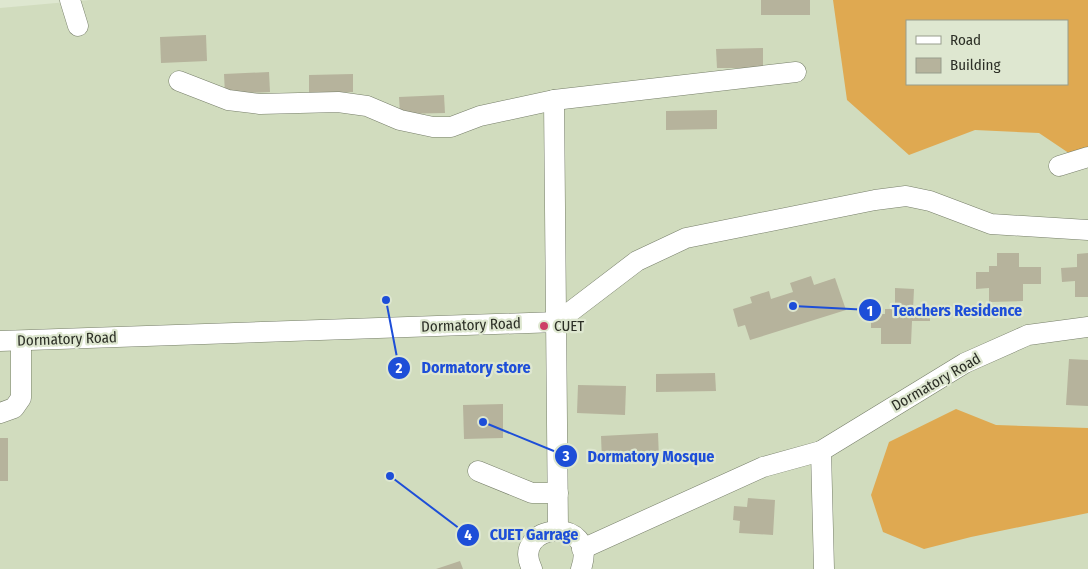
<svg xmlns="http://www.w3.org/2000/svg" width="1088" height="569" font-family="'Fira Sans Condensed',sans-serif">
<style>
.built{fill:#d1dcbe;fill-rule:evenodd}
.forest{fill:#dfa951;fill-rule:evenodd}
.building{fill:#b6b39c}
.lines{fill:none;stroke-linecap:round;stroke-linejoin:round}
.minor-casing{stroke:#767e69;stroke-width:21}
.minor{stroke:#fff;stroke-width:20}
.poi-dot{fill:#cd3f67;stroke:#dee7d0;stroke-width:2}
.labels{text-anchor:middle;stroke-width:4.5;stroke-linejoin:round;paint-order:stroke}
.street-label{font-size:15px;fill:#2c2f26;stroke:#dee7d0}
.poi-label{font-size:15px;fill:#2c2f26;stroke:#dee7d0;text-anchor:start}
.leader{fill:none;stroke:#1d4ed8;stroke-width:2}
.callout-dot{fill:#1d4ed8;stroke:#dee7d0;stroke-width:2}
.mark-label{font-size:15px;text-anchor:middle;font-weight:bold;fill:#fff}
.callout-label{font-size:16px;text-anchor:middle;font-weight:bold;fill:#1d4ed8;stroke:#dee7d0;stroke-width:4.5;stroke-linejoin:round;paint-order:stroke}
</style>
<rect width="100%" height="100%" fill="#dee7d0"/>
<path class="built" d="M90,0H1088V569H0V8ZM907,21H1067V84H907Z"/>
<g class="forest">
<path d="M833,0H1088V166L1039,133L975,130L909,155L847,100ZM907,21H1067V84H907Z"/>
<path d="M956,409L996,425L1088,428V513L971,537L924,549L883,532L871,495L889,442Z"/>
</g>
<g class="building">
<rect x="761" y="0" width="49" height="15"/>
<path d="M206,35L207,61L161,63L160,37Z"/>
<path d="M763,48V68H717L716,49Z"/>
<path d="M269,72L270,92L225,94L224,74Z"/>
<path d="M353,74V92L309,94V75Z"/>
<path d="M444,95L445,113L400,114L399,97Z"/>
<path d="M717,110V129L666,130V111Z"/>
<path d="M997,253H1019V267H1041V284H1023V301L989,302V288L976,289V272H989V266H997Z"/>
<path d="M1088,253V297H1075V281L1062,282L1061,268L1077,267V254Z"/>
<path d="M811,276L814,285L835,278L846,310L750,340L745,325L738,327L733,309L752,303L750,297L769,291L771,299L793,292L790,283Z"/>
<path d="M895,288L914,289L913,310H930V321H912L911,344H881V328H871V314H885V309H895Z"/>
<path d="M1069,359L1088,360V406L1066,405Z"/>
<path d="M715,373L716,391L656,392V374Z"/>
<path d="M578,385L626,386L625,415L577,413Z"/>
<path d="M503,404V438L464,439L463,405Z"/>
<path d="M658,433L659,459L602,461L601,436Z"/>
<rect x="0" y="438" width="8" height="43"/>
<path d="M748,498L775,500L773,535L739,533L740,521L733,520L734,506L747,507Z"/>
<path d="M460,561L463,569H436Z"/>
</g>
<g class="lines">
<g class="minor-casing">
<g id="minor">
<path d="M70,0L78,26"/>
<path d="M179,81L228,100L260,104L338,102L367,106L400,120L433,127H451L480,116L554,100L796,72"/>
<path d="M554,100L558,530"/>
<path d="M1059,166L1088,157"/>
<path d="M0,341L557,322L637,261L686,238L875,200L906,196L930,201L991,224L1088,230"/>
<path d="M0,413L14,408L21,398V341"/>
<path d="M821,451L824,569"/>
<path d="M478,471L532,493H558"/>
<path d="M582,549L763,467L821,451L965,363L1028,335L1088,327"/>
<path d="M532,569C509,523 600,514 581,569"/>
</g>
</g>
<use href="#minor" class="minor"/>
</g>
<circle class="poi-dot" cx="544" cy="326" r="5"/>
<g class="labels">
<g class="street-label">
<text transform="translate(471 325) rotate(-2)" y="5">Dormatory Road</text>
<text transform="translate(67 339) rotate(-2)" y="5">Dormatory Road</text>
<text transform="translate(936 382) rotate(-30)" y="5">Dormatory Road</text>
</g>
<g class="poi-label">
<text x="554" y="331">CUET</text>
</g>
</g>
<path class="leader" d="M793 306L870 310M386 300L399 368M483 422L566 456M390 476L468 535"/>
<g class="callout-dot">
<circle cx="793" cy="306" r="5"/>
<circle cx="386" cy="300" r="5"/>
<circle cx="483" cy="422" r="5"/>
<circle cx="390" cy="476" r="5"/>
<circle cx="870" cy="310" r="12"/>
<circle cx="399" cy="368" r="12"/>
<circle cx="566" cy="456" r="12"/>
<circle cx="468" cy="535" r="12"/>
</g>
<g class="mark-label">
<text x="870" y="316">1</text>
<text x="399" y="373">2</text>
<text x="566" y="461">3</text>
<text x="468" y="540">4</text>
</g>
<g class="callout-label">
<text x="957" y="316">Teachers Residence</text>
<text x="476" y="373">Dormatory store</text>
<text x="651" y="462">Dormatory Mosque</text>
<text x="534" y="540">CUET Garrage</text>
</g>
<rect x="906" y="20" width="162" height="65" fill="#dee7d0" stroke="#979d8c"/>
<rect x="916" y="36" width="25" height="8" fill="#ffffff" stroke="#979d8c"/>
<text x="950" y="45" font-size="15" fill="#2c2f26">Road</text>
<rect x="916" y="58" width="25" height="15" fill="#b6b39c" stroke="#979d8c"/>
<text x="950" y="70" font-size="15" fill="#2c2f26">Building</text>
</svg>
